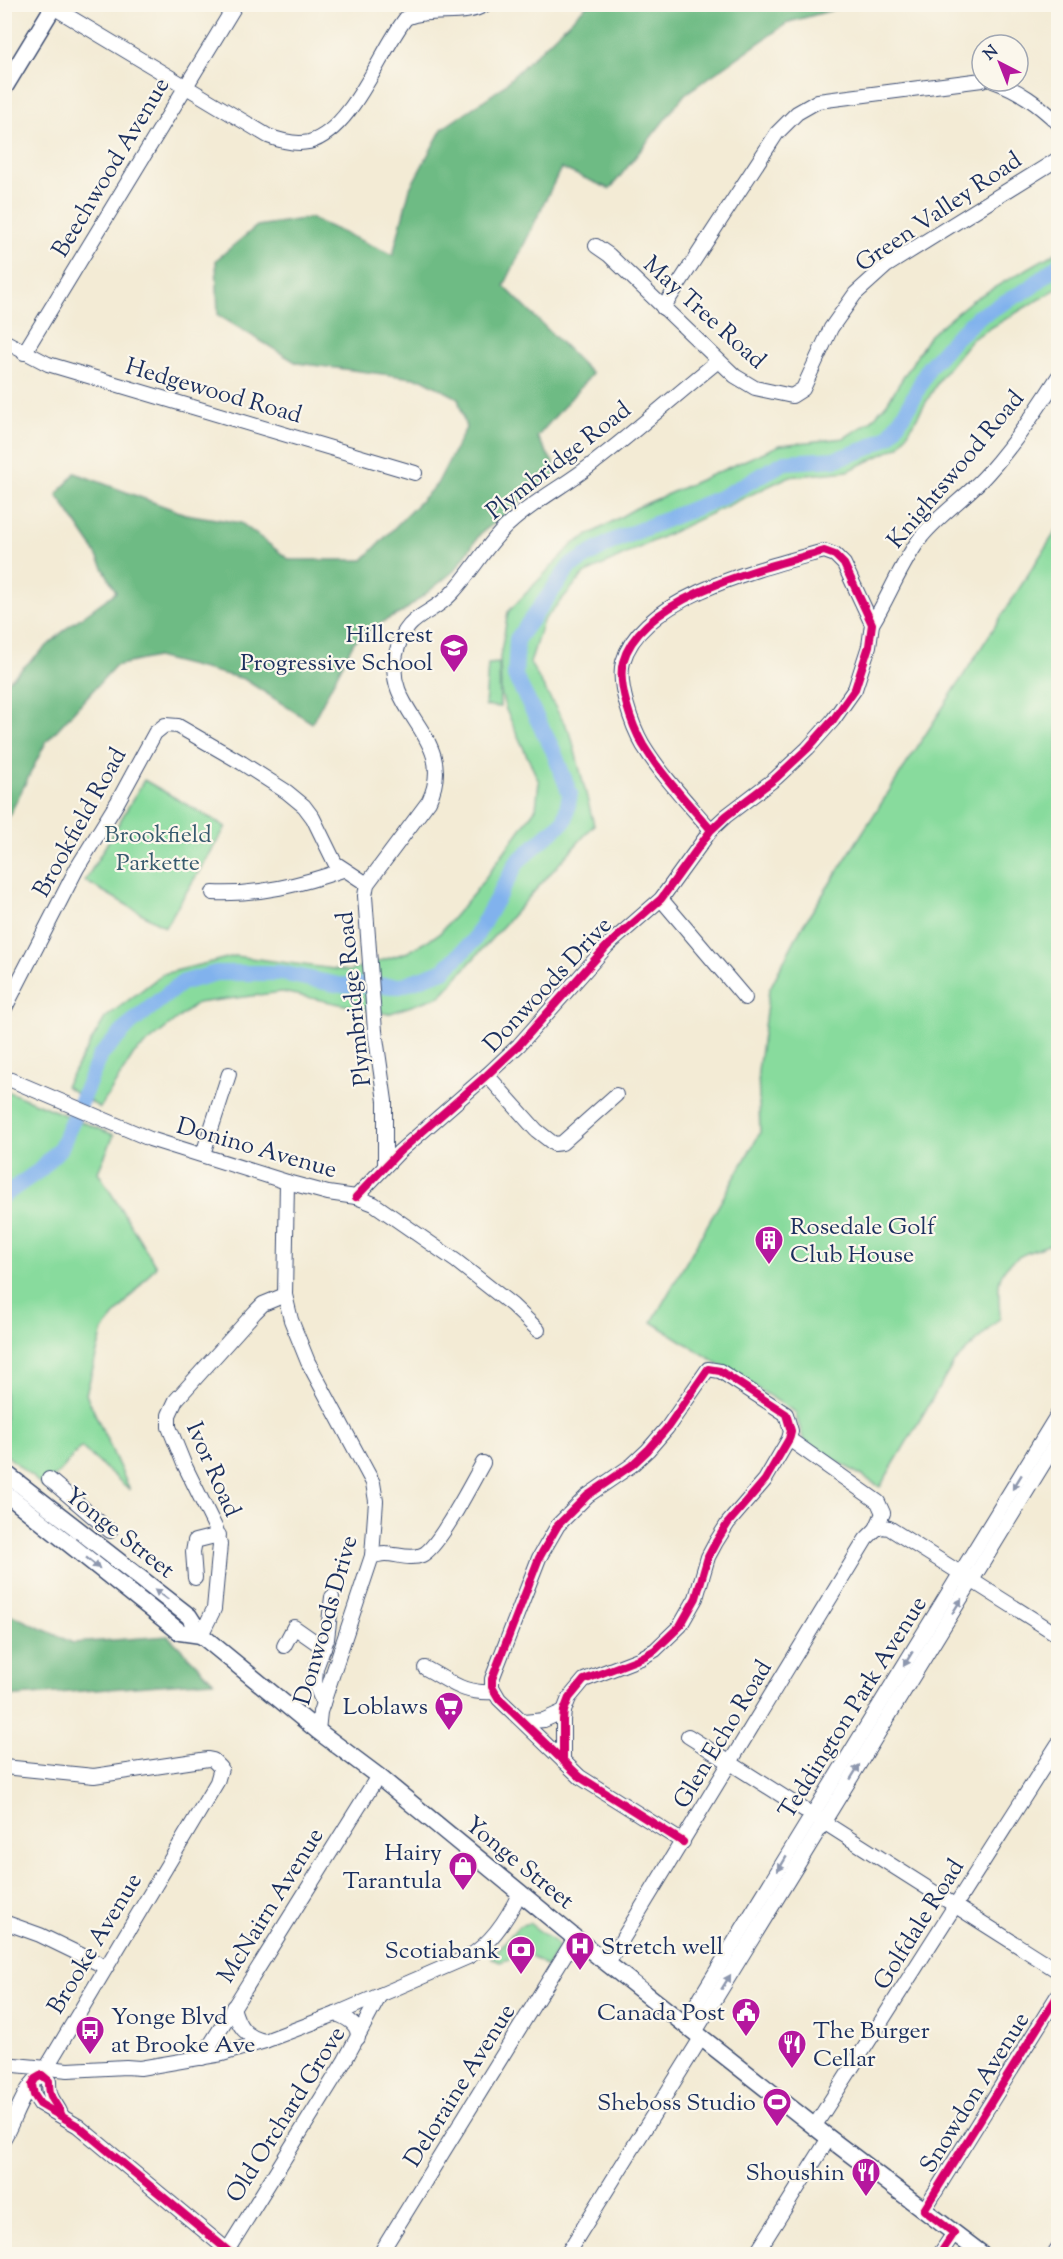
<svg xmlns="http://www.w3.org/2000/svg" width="1063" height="2259" font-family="'Sorts Mill Goudy',serif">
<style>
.green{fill:#88db9d;stroke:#52857e;stroke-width:1.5}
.forest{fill:#6ebb84;stroke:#447571;stroke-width:1.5}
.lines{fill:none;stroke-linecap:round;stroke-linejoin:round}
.river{stroke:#81b2ed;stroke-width:16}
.minor-casing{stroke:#3b4b70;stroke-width:16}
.major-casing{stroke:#3b4b70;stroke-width:19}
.minor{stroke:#fff;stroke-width:14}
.major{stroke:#fff;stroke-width:16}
.cycleway-casing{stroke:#fbf7ec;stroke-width:11}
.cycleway{stroke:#d6006c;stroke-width:8}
.oneway{fill:#8d97ae}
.labels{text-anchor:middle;stroke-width:4.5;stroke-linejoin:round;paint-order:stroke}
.street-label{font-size:24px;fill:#1b2f5e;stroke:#fbf7ec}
.poi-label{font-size:24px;fill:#1b2f5e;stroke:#fbf7ec;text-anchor:end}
.park-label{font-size:24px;fill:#365a6e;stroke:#fbf7ec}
</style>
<rect width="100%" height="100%" fill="#fbf7ec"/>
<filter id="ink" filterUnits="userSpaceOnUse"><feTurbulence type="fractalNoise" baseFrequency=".0167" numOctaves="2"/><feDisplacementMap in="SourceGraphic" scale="12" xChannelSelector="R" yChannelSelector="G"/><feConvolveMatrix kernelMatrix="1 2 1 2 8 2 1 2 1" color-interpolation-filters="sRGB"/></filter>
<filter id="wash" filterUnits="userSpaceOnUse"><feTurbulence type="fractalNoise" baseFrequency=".008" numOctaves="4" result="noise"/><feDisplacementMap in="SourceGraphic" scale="24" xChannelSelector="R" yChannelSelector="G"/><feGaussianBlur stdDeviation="1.35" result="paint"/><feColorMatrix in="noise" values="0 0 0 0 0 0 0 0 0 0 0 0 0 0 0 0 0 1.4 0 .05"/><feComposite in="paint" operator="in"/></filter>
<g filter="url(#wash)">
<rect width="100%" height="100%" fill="#f3ebd5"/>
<g class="green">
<path d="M1058,251V288L972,339L941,377L900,446L848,471L788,477L584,574L543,621L530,663L571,735L594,825L440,996L388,1014L282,992L197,1003L134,1054L100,1108L65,1086L105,1018L163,974L235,956L349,971L408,952L439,934L475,892L536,808L539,782L506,710L501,693L500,657L508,612L573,544L636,508L780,445L844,438L871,421L887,403L930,335L971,301Z"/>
<path d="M1058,528V1242C1039,1248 1006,1256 1000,1279C997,1290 1000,1307 1000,1318L953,1364L880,1487L804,1441L795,1412L652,1322L760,1133L758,1071L769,990L800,930Z"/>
<path d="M499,663L500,707L485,706L488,664Z"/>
<path d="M144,780L226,827L165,927L85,881Z"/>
<path d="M4,1090L114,1135L98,1172L156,1266L103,1330L86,1394L130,1490L81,1447L45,1488L5,1454Z"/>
<path d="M529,1923L557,1944V1950L547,1967L527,1953L500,1962L491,1958L519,1926Z"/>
</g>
<g class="forest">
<path d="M587,5H851L789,22L685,94L610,189L561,168L504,286L592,374L537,437L559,472L480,534L455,570L403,612L386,620L354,642L312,723L244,679L156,657L115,666L46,742L5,824V684L68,627L116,592L91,545L57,495L75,473L185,514L241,523L290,560H363L437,484L466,428L458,398L422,379L297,363L218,315L216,260L257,226L310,218L393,255L410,188L442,129L500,89Z"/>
<path d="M4,1615L14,1616L73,1643L168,1636L213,1681L5,1697Z"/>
</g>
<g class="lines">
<path class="river" d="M4,1195L40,1170L61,1147L100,1056L130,1024L181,983L216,973H281L339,985L400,986L444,970L473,941L518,861L565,820L570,794L553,750L515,676L517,639L570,566L613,541L722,497L785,462L836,459L866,449L889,436L908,408L929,367L954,339L978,317L1030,288L1058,265"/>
</g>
</g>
<g filter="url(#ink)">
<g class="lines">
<g class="minor-casing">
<g id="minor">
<path d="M48,4L268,136C281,141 295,145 309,142C352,131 380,51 406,18C431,7 465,18 486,4"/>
<path d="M993,81C1019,90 1038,104 1058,123"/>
<path d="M596,246L609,255L735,376L755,388L792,396L803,389L831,328L855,294L886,266L1058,159"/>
<path d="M663,308L777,133L797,113L818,101L982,80"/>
<path d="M4,341L48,364L415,473"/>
<path d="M24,353L236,4"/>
<path d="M872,624C890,595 901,563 922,536C942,512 968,496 988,473C1015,443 1037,410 1058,377"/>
<path d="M213,893C259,895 300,885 343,870"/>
<path d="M661,899L745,998"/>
<path d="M4,1010L77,868L117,803L155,733L165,725L178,726L242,763L287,792L304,806L313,818L335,863L367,884"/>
<path d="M487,1075L536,1130L554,1144L562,1143L616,1095"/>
<path d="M4,1077L150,1139L287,1182L328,1193L356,1197L374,1204L456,1261L512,1305L538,1330"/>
<path d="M203,1154L229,1074"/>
<path d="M385,1165V1101L375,1031L365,896L367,884L429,801C459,737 382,713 396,654C406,612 429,618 452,593C473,571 487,543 510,523C534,501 569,483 595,462C637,430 677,394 718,361"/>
<path d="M287,1182L285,1295L291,1320L308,1362L373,1483L376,1501L372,1556L320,1712L318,1731"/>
<path d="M356,1197L399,1152L487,1075L519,1045L607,946L661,899L711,830L726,816L776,778L808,748L833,720L855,689L869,646L872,624L844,564L835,555L824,551C766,567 641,596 623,662C617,684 632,726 643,745C662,776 688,803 711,830"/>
<path d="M49,1479L110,1531"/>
<path d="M876,1529L883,1527L889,1528L1058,1635"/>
<path d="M372,1556C376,1556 380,1554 385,1554C397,1554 410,1560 422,1555C439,1548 472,1482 483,1463"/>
<path d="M195,1578L193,1552L195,1541L219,1535"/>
<path d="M201,1635L214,1609L220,1544L216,1529L184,1464L169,1427V1415L176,1400L255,1312L263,1304L285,1295"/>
<path d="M284,1646L294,1627L324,1648"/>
<path d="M425,1668C452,1682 462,1694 494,1692"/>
<path d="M323,1703L315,1684L316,1668L327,1639L332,1597"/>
<path d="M524,1722L544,1720L564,1711"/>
<path d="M688,1736L1058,1971"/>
<path d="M563,1761V1720L564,1711L569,1698L584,1680L641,1658L655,1650L680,1626L696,1598L708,1557L716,1542L728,1523L765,1480L789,1439L791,1431L786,1414L720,1371L708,1369L667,1428L648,1450L632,1465L587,1496L558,1525L539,1558L492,1679V1687L499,1699L580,1777L683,1842"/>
<path d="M4,1767L94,1776L208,1759L213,1760L221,1768L217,1782L42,2075C26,2081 13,2124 4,2138"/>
<path d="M4,1922L40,1935L106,1967"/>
<path d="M608,1963L866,1539L876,1529L883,1513L878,1502L789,1439"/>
<path d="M233,2007C238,2026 245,2037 265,2041"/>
<path d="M336,2014C348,2018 359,2025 358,2038"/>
<path d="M684,2024L1058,1414"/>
<path d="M695,2032L1058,1440"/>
<path d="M202,2058L378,1776"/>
<path d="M4,2064L68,2070L126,2067L140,2068L222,2054L265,2041L336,2014L468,1957C492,1943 508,1918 520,1892"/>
<path d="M42,2075L49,2081C49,2102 55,2099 62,2116"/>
<path d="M32,2085L34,2095L40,2104L78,2126L232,2254"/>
<path d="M814,2127L1058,1744"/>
<path d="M924,2210L1058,1995"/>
<path d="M225,2254L344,2062L380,1995"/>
<path d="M380,2254L575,1938"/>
<path d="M567,2254L701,2038"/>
<path d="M756,2254L829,2138"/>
<path d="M940,2254L954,2233"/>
<path d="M1054,2254L1058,2248"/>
</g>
</g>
<g class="major-casing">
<g id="major">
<path d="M4,88L55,4"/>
<path d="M4,1472L189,1616L201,1635L318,1731L378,1776L575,1938L829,2138L982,2254"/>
<path d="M4,1492L180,1632L201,1635"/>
</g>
</g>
<use href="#minor" class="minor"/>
<use href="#major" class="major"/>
<g class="cycleway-casing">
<g id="cycleway">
<path d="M356,1197L399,1152L487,1075L519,1045L607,946L661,899L711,830L726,816L776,778L808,748L833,720L855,689L869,646L872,624L844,564L835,555L824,551C766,567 641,596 623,662C617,684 632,726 643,745C662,776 688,803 711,830"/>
<path d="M563,1761V1720L564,1711L569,1698L584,1680L641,1658L655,1650L680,1626L696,1598L708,1557L716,1542L728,1523L765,1480L789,1439L791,1431L786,1414L720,1371L708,1369L667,1428L648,1450L632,1465L587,1496L558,1525L539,1558L492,1679V1687L499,1699L580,1777L683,1842"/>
<path d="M62,2116C55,2099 49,2102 49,2081L42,2075L35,2079L32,2085L34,2095L40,2104L78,2126L232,2254"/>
<path d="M940,2254L954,2233L924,2210L1058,1995"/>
</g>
</g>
<use href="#cycleway" class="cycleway"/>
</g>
<defs><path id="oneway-solid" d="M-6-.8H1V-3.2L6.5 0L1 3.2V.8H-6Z" transform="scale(1.5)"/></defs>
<g class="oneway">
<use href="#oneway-solid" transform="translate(1017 1482) rotate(122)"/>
<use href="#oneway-solid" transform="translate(93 1563) rotate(39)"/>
<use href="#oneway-solid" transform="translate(161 1594) rotate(-143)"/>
<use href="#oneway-solid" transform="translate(957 1606) rotate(-58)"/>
<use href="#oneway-solid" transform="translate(908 1659) rotate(122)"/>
<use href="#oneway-solid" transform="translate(855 1772) rotate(-58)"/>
<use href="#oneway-solid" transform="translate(782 1864) rotate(121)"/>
<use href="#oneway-solid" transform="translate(726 1982) rotate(-58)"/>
</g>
</g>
<defs>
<g id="school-pin" transform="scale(1.5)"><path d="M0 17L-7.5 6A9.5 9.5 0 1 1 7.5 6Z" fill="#b5179e" stroke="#fbf7ec"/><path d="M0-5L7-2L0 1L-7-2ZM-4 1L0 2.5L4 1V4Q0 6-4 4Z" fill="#fff"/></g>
<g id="building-pin" transform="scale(1.5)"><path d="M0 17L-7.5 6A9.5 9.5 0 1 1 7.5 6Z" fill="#b5179e" stroke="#fbf7ec"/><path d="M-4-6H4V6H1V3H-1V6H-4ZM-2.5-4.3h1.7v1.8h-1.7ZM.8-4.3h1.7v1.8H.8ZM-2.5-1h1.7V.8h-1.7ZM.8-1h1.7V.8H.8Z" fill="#fff"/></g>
<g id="supermarket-pin" transform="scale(1.5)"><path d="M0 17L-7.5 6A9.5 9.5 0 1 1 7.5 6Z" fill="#b5179e" stroke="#fbf7ec"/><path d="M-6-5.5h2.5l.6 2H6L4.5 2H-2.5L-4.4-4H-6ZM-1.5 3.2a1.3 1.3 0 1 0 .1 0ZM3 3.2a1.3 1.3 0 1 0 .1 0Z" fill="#fff"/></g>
<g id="shop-pin" transform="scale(1.5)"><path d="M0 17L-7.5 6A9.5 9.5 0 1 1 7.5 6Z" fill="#b5179e" stroke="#fbf7ec"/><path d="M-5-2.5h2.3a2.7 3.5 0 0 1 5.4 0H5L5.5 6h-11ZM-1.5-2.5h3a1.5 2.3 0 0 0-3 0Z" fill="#fff"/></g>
<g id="hospital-pin" transform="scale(1.5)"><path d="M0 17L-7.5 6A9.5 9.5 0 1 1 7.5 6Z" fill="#b5179e" stroke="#fbf7ec"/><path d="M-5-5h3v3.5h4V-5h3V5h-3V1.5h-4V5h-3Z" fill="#fff"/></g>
<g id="bank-pin" transform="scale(1.5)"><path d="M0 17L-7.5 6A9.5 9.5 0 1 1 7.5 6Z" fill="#b5179e" stroke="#fbf7ec"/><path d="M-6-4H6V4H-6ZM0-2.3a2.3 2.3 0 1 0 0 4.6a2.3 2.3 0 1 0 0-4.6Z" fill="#fff"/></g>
<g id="civic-pin" transform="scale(1.5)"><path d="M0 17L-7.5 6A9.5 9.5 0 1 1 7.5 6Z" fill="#b5179e" stroke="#fbf7ec"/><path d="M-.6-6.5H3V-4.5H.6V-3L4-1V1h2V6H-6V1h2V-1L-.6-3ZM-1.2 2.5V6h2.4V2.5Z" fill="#fff"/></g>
<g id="bus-pin" transform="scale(1.5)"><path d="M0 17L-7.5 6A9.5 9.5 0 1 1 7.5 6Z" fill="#b5179e" stroke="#fbf7ec"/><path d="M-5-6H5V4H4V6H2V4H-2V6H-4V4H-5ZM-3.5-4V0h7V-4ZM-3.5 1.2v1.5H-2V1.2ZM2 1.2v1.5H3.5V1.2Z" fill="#fff"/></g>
<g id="restaurant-pin" transform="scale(1.5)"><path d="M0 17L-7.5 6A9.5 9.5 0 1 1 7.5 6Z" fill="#b5179e" stroke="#fbf7ec"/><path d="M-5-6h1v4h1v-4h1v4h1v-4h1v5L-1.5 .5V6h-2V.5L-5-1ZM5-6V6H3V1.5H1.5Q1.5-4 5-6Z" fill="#fff"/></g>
<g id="stadium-pin" transform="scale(1.5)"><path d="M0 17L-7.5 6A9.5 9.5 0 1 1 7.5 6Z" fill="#b5179e" stroke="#fbf7ec"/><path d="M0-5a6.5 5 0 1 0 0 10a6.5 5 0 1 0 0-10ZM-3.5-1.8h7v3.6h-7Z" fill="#fff"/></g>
</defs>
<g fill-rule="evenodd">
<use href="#school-pin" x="454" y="648"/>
<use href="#building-pin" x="769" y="1240"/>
<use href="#supermarket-pin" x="449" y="1706"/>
<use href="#shop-pin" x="463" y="1866"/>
<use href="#hospital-pin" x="580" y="1946"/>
<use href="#bank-pin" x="521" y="1950"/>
<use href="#civic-pin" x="746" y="2012"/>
<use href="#bus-pin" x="90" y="2030"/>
<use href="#restaurant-pin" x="792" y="2044"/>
<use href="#stadium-pin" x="777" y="2102"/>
<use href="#restaurant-pin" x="866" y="2172"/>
</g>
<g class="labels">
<g class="street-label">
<text transform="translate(110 167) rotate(-59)" y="8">Beechwood Avenue</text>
<text transform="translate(938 211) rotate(-34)" y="8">Green Valley Road</text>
<text transform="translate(705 312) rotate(42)" y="8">May Tree Road</text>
<text transform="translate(214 390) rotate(16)" y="8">Hedgewood Road</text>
<text transform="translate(558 460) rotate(-38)" y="8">Plymbridge Road</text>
<text transform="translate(955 469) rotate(-50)" y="8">Knightswood Road</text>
<text transform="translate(79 822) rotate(-61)" y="8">Brookfield Road</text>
<text transform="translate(547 984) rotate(-47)" y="8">Donwoods Drive</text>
<text transform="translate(353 999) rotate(-96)" y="8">Plymbridge Road</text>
<text transform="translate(257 1147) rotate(16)" y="8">Donino Avenue</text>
<text transform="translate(214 1469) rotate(66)" y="8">Ivor Road</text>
<text transform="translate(120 1532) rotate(38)" y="8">Yonge Street</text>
<text transform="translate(325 1620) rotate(-74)" y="8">Donwoods Drive</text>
<text transform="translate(852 1707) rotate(-58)" y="8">Teddington Park Avenue</text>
<text transform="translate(722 1734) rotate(-59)" y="8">Glen Echo Road</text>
<text transform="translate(520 1862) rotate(39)" y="8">Yonge Street</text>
<text transform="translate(270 1905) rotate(-58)" y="8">McNairn Avenue</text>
<text transform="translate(918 1924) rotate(-58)" y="8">Golfdale Road</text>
<text transform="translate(94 1943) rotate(-59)" y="8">Brooke Avenue</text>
<text transform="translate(459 2085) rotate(-58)" y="8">Deloraine Avenue</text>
<text transform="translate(974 2092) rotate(-58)" y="8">Snowdon Avenue</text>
<text transform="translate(285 2114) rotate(-58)" y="8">Old Orchard Grove</text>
</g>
<g class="poi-label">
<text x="433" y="642">Hillcrest<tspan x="433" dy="28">Progressive School</tspan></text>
<text x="790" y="1234" text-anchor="start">Rosedale Golf<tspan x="790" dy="28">Club House</tspan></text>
<text x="428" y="1714">Loblaws</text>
<text x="442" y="1860">Hairy<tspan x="442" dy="28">Tarantula</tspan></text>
<text x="601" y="1954" text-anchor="start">Stretch well</text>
<text x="500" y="1958">Scotiabank</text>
<text x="725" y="2020">Canada Post</text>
<text x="111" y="2024" text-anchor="start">Yonge Blvd<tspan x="111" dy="28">at Brooke Ave</tspan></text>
<text x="813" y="2038" text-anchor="start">The Burger<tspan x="813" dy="28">Cellar</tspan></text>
<text x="756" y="2110">Sheboss Studio</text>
<text x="845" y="2180">Shoushin</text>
</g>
<g class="park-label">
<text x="158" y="842">Brookfield<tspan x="158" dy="28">Parkette</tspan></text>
</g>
</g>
<rect width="1063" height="2259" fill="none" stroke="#fbf7ec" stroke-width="24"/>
<g transform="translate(1000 63) rotate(318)"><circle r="28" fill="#fbf7ec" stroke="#a1a7b3" stroke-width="1.5"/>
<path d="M0-4.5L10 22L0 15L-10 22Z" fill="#b5179e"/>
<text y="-9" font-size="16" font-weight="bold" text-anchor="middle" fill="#1b2f5e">N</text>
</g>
</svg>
